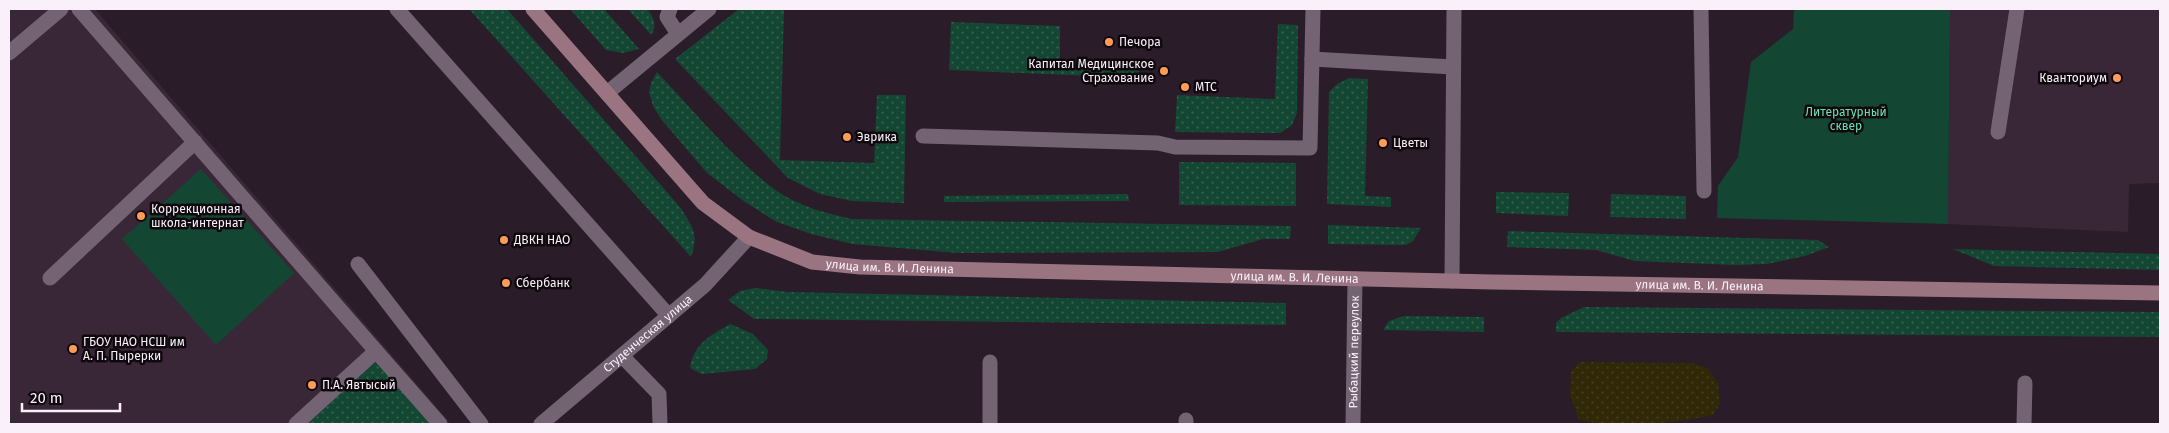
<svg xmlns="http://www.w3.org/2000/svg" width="2169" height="433" font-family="'Fira Sans',sans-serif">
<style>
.built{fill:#392738}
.grass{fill:url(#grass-dots)}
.sand{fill:url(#sand-dots)}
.park{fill:#144733}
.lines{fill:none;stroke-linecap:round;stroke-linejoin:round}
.lane{stroke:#746373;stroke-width:15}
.street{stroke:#746373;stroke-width:15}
.secondary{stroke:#9b7482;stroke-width:15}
.poi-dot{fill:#fe9c57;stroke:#0f090e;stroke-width:2}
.labels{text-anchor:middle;stroke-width:5;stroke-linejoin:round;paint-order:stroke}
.poi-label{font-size:12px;fill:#f9f0f9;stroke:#0f090e;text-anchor:start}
.park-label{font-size:12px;fill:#69e2af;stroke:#0f090e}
.street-label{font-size:12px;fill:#f9f0f9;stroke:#0f090e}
</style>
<defs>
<pattern id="grass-dots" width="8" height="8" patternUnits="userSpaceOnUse" patternTransform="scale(1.25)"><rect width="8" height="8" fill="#144733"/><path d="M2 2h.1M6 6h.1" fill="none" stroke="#376251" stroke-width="1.8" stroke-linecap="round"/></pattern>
<pattern id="sand-dots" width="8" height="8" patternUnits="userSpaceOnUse" patternTransform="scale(1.25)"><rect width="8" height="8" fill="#302807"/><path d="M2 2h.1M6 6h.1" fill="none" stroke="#443d20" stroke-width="1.8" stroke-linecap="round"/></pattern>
</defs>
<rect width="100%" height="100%" fill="#2a1c29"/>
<g class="built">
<path d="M9,9H95L451,424H9Z"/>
<path d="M1950,9H2160V183L2129,184L2128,232L1948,224Z"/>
</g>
<g class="grass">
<path d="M469,9H507L680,207C693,228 699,233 691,257Z"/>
<path d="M570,9H604L639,49L623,53L606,50Z"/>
<path d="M628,9H647C653,16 658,26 651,35Z"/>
<path d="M739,9H784L780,160L874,163L877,95H906L904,203L852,201L820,194L788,178L675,59Z"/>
<path d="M951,22L1060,26V59L1139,61V78L949,70Z"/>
<path d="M1278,24L1298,25L1297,113L1292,125L1280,133L1175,132L1177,95L1275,99Z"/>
<path d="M657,72C693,110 735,161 777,191C798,206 826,213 852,219L1291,226L1290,239H1263L1218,252L957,253L853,244L811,234L777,222L745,202L707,173L661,119L653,106L649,92L651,83Z"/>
<path d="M1349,78L1368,79L1365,196L1391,197V207L1327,204L1329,92L1337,84Z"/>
<path d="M1179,162L1296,163V206L1179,205Z"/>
<path d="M1496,192L1569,193L1568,216L1496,213Z"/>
<path d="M1128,194L1129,201L944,202V196Z"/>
<path d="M1611,194L1686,196V219L1610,217Z"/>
<path d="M1328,225L1421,228L1413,241L1406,245L1328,244Z"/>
<path d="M1508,231L1818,240L1829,247L1805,256L1767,264L1735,265L1635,261L1596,250L1507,247Z"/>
<path d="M1953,249L2160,254V270L1994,266Z"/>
<path d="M755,288L788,292L1286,303V325L754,319L728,300L740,291Z"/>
<path d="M1584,307L2160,312V337L1556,332V323L1561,318Z"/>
<path d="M1404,316L1484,317V332L1383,330L1389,321Z"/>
<path d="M730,324L753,334L768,350L767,359L755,369L702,374L690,368C694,343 710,336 730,324Z"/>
<path d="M376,351L440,424H296Z"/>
</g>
<path class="sand" d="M1579,362L1692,363L1707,368L1718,383L1720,404L1713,415C1678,423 1613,429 1579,420L1570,395L1571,372Z"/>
<g class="park">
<path d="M1794,9H1950L1948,224L1717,218L1718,186L1738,157L1751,62L1793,29Z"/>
<path d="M201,169L294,273L216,345L122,239Z"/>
</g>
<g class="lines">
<g class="lane">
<path d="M79,9L376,351L296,424"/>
<path d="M397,9L669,316"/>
<path d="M670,9L667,17L678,34"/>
<path d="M1701,9L1704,191"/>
<path d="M9,53L61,9"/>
<path d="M1312,59L1453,67"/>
<path d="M607,93L709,9"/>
<path d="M1998,132L2017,9"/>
<path d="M923,136L1158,143L1175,147L1310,148L1313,9"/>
<path d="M358,264L481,424"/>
<path d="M50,278L195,142"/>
<path d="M1452,281L1454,9"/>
<path d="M376,351L440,424"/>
<path d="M622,356L659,394L660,424"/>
<path d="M1186,420V424"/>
<path d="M990,424V362"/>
<path d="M2024,424L2025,383"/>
</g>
<g class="street">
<path id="s1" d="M541,424L705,285L749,237"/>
<path id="s2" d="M1353,424L1355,279"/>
</g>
<path class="secondary" id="s3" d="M533,9L703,203L749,237L812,262L860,267L1492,282L2160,293"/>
</g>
<g class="poi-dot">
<circle cx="1109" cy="42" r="5"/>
<circle cx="1164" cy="71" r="5"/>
<circle cx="2117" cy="78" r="5"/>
<circle cx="1185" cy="87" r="5"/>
<circle cx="847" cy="137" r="5"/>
<circle cx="1383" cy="143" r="5"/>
<circle cx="141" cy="216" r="5"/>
<circle cx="504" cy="240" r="5"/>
<circle cx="506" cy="283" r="5"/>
<circle cx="73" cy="349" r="5"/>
<circle cx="312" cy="385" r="5"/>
</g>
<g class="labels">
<g class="poi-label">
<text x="1119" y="46">Печора</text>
<text x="1154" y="68" text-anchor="end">Капитал Медицинское<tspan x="1154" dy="14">Страхование</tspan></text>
<text x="2107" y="82" text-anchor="end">Кванториум</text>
<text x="1195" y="91">МТС</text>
<text x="857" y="141">Эврика</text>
<text x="1393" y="147">Цветы</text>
<text x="151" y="213">Коррекционная<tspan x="151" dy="14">школа-интернат</tspan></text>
<text x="514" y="244">ДВКН НАО</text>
<text x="516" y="287">Сбербанк</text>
<text x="83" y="346">ГБОУ НАО НСШ им<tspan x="83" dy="14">А. П. Пырерки</tspan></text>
<text x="322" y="389">П.А. Явтысый</text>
</g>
<g class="park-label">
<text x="1846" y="116">Литературный<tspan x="1846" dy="14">сквер</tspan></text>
</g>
<g class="street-label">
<text dy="4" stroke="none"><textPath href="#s3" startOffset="461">улица им. В. И. Ленина</textPath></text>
<text dy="4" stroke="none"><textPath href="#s3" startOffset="866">улица им. В. И. Ленина</textPath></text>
<text dy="4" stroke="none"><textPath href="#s3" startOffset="1271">улица им. В. И. Ленина</textPath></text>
<text dy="4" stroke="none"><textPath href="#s1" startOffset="140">Студенческая улица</textPath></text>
<text dy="4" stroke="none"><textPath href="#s2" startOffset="72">Рыбацкий переулок</textPath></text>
</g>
</g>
<rect width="2169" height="433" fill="none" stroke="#f9f0f9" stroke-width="20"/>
<path d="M22 403v8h98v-8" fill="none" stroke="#f9f0f9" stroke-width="2.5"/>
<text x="30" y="403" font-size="15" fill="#f9f0f9" stroke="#0f090e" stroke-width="4" paint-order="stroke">20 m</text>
</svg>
